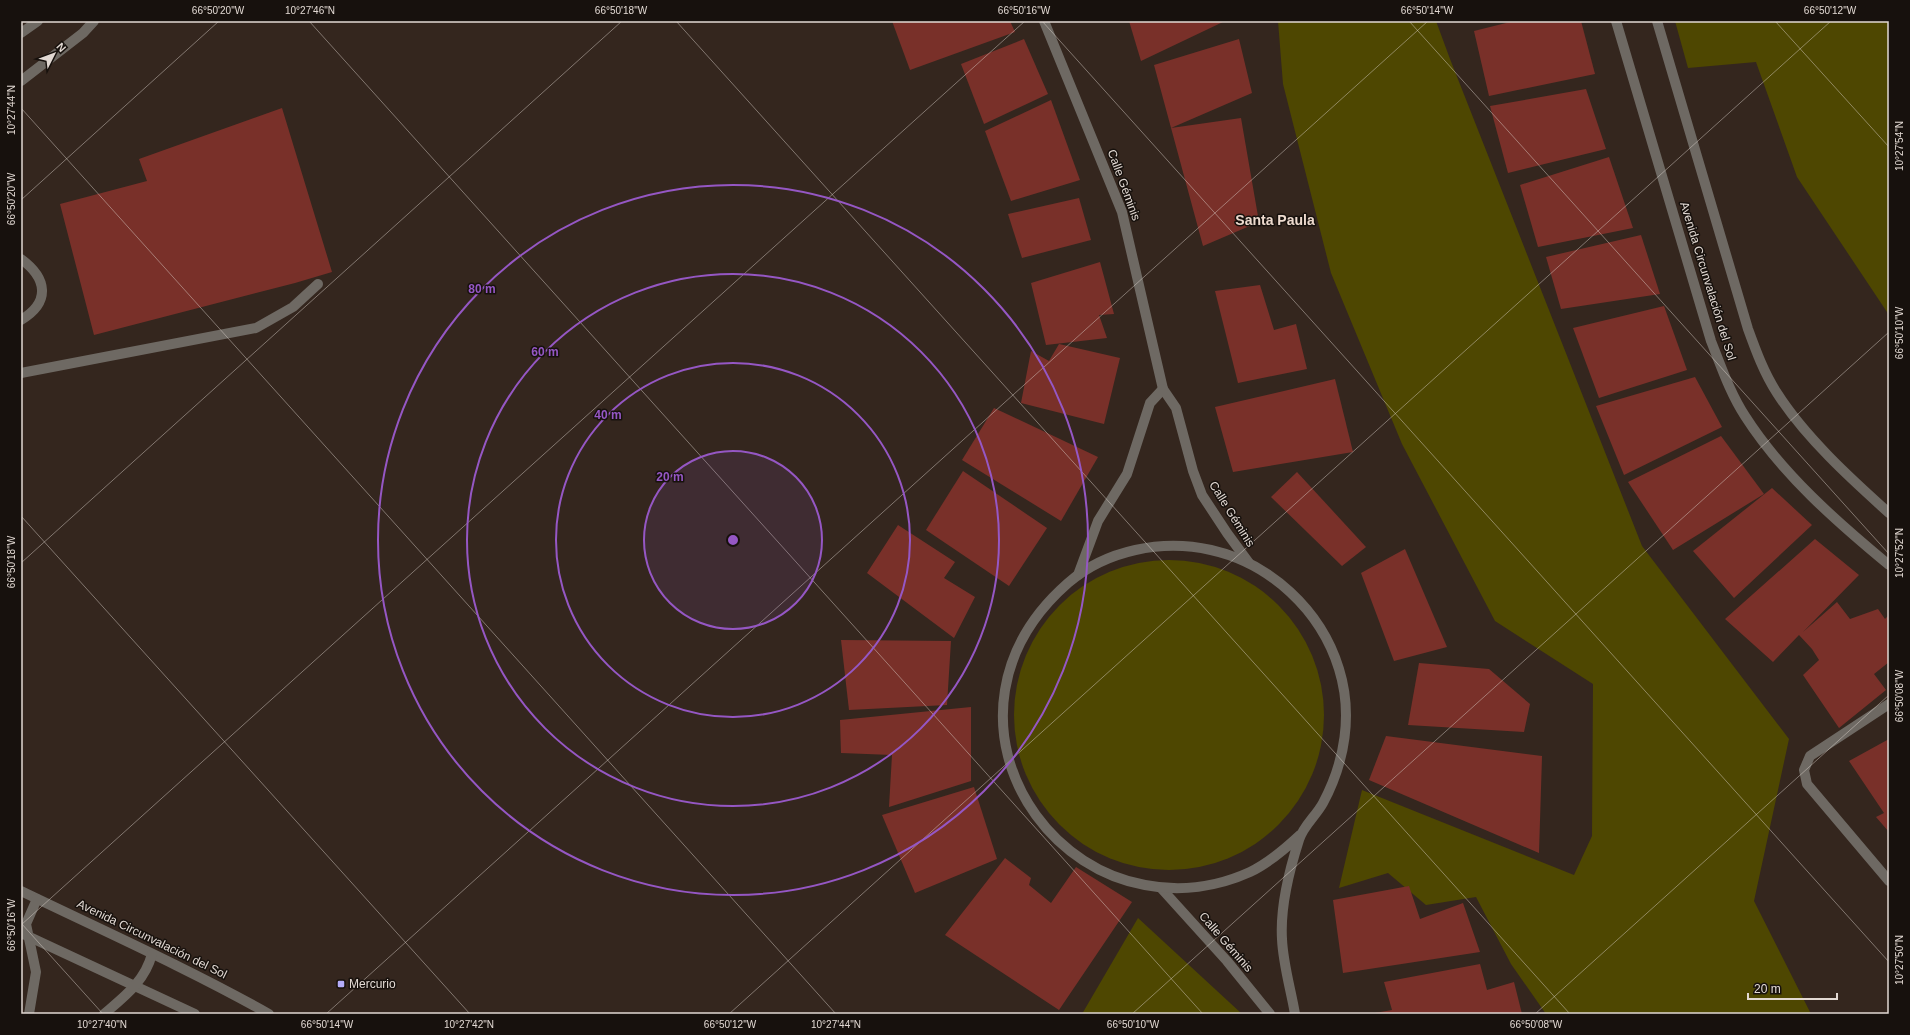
<svg xmlns="http://www.w3.org/2000/svg" width="1910" height="1035" font-family="Arial,sans-serif">
<style>
.green{fill:#4e4701}
.building{fill:#793029}
.lines{fill:none;stroke-linecap:round;stroke-linejoin:round}
.minor{stroke:#6e6963;stroke-width:10}
.ticks{fill:none;stroke:#e2d9d3;stroke-width:1;stroke-opacity:0.45}
.ring{fill:none;stroke:#9557c4;stroke-width:2}
.poi-dot{fill:#b4acf9;stroke:#17110d;stroke-width:1.5}
.labels{text-anchor:middle;stroke-width:3;stroke-linejoin:round;paint-order:stroke}
.street-label{font-size:12px;fill:#e2d9d3;stroke:#17110d}
.poi-label{font-size:12px;fill:#e2d9d3;stroke:#17110d;text-anchor:start}
.quarter-label{font-size:14px;font-weight:bold;fill:#eddace;stroke:#17110d}
.centre{fill:#9557c4;stroke:#17110d;stroke-width:2}
.ring-label{font-size:12px;text-anchor:middle;font-weight:bold;fill:#9557c4;stroke:#17110d;stroke-width:3;stroke-linejoin:round;paint-order:stroke}
.neatline{fill:none;stroke:#e2d9d3;stroke-width:1.5}
.ticks-label{font-size:10px;text-anchor:middle;fill:#e2d9d3}
</style>
<rect width="100%" height="100%" fill="#34261e"/>
<g class="green">
<path d="M1278,21H1436L1450,59L1642,546L1789,739L1754,901L1811,1014H1546L1511,964L1476,897L1426,905L1388,873L1339,888L1362,790L1574,875L1592,836L1593,684L1495,621L1402,444L1331,273L1283,84Z"/>
<path d="M1675,21H1889V315L1797,177L1756,62L1688,68Z"/>
<circle cx="1169" cy="715" r="155"/>
<path d="M1138,918L1242,1014H1082Z"/>
</g>
<g class="building">
<path d="M892,21H1010L1015,32L910,70Z"/>
<path d="M1129,21H1225L1141,61Z"/>
<path d="M1514,21H1581L1595,74L1489,96L1474,31Z"/>
<path d="M1024,39L1048,94L984,124L961,64Z"/>
<path d="M1239,39L1252,93L1171,128L1241,118L1259,222L1203,246L1154,65Z"/>
<path d="M1586,89L1606,149L1508,173L1490,106Z"/>
<path d="M1051,100L1080,180L1011,201L985,131Z"/>
<path d="M282,108L332,272L295,283L94,335L60,204L147,181L139,159Z"/>
<path d="M1609,157L1633,228L1538,247L1520,185Z"/>
<path d="M1079,198L1091,240L1022,258L1008,214Z"/>
<path d="M1641,235L1660,294L1561,309L1546,257Z"/>
<path d="M1100,262L1114,314L1099,315L1107,338L1046,345L1031,283Z"/>
<path d="M1260,285L1274,330L1296,324L1307,369L1238,383L1215,291Z"/>
<path d="M1664,306L1687,370L1599,398L1573,328Z"/>
<path d="M1059,344L1120,358L1104,424L1021,403L1031,351L1049,361Z"/>
<path d="M1695,377L1722,427L1624,475L1596,406Z"/>
<path d="M1335,379L1353,452L1233,472L1215,407Z"/>
<path d="M994,408L1098,457L1061,521L962,460Z"/>
<path d="M1721,436L1764,494L1673,550L1628,482Z"/>
<path d="M963,471L1047,528L1009,586L926,530Z"/>
<path d="M1297,472L1366,547L1342,566L1271,497Z"/>
<path d="M1772,488L1812,525L1734,598L1693,551Z"/>
<path d="M898,525L955,562L944,578L975,597L954,638L867,573Z"/>
<path d="M1815,539L1859,575L1803,632L1837,602L1850,619L1878,609L1885,619L1889,615V662L1874,674L1886,690L1839,728L1803,675L1819,660L1812,649L1799,635L1773,662L1725,619Z"/>
<path d="M1405,549L1447,647L1394,661L1361,573Z"/>
<path d="M841,640L951,641L947,705L849,710Z"/>
<path d="M1419,663L1489,669L1530,704L1524,732L1408,725Z"/>
<path d="M971,707V781L889,807L892,755L841,753L840,720Z"/>
<path d="M1386,736L1542,756L1539,853L1369,780Z"/>
<path d="M1889,739V832L1876,817L1884,813L1849,761Z"/>
<path d="M974,787L997,859L915,893L882,815Z"/>
<path d="M1005,858L1031,878L1029,885L1051,903L1076,867L1132,902L1059,1010L945,935Z"/>
<path d="M1409,886L1420,919L1463,903L1480,952L1343,973L1333,900Z"/>
<path d="M1480,964L1487,990L1514,982L1522,1014H1369L1392,1010L1384,982Z"/>
</g>
<g class="lines">
<g class="minor">
<path d="M1044,21L1122,212L1163,389L1176,408L1193,471L1202,495L1227,533L1249,563"/>
<path d="M1616,21L1711,341C1721,366 1730,393 1745,416C1782,474 1837,522 1889,565"/>
<path d="M1657,21L1748,329C1756,351 1764,373 1777,393C1805,437 1850,478 1889,513"/>
<path d="M21,33L38,21"/>
<path d="M21,81L83,33L94,21"/>
<path d="M21,259C47,278 51,302 21,320"/>
<path d="M21,373L256,328L293,307L318,284"/>
<path d="M1078,575L1098,521L1127,474L1150,403L1163,389"/>
<path d="M1889,704L1810,756L1804,770L1807,784L1889,881"/>
<path d="M1161,888L1227,961L1270,1014"/>
<path d="M21,891C104,931 189,969 269,1014"/>
<path d="M21,933L195,1014"/>
<path d="M29,1014L36,972L26,924L37,899"/>
<path d="M104,1014C125,996 145,981 152,954"/>
<path d="M1295,1014C1291,990 1283,964 1282,939C1280,906 1289,871 1299,840C1303,826 1316,816 1323,803C1345,762 1353,714 1339,669C1321,610 1270,563 1211,550C1162,539 1106,550 1068,583C1036,611 1012,647 1005,690C990,780 1056,869 1145,885C1180,892 1217,887 1250,872C1269,863 1285,849 1300,835"/>
</g>
</g>
<path class="ticks" d="M309,21L1203,1014M676,21L1570,1014M1042,21L1889,962M1409,21L1889,554M1775,21L1889,147M21,108L836,1014M21,200L219,21M21,516L470,1014M21,563L622,21M21,923L103,1014M21,925L1025,21M326,1014L1428,21M729,1014L1831,21M1132,1014L1889,332M1535,1014L1889,695"/>
<circle cx="733" cy="540" r="89" fill="#9557c4" fill-opacity=".12"/>
<g class="ring">
<circle cx="733" cy="540" r="89"/>
<circle cx="733" cy="540" r="177"/>
<circle cx="733" cy="540" r="266"/>
<circle cx="733" cy="540" r="355"/>
</g>
<rect class="poi-dot" x="337" y="980" width="8" height="8" rx="2"/>
<g class="labels">
<g class="street-label">
<text transform="translate(1124 185) rotate(70)" y="4">Calle Géminis</text>
<text transform="translate(1708 281) rotate(73)" y="4">Avenida Circunvalación del Sol</text>
<text transform="translate(1232 514) rotate(58)" y="4">Calle Géminis</text>
<text transform="translate(152 939) rotate(26)" y="4">Avenida Circunvalación del Sol</text>
<text transform="translate(1226 942) rotate(49)" y="4">Calle Géminis</text>
</g>
<g class="poi-label">
<text x="349" y="988">Mercurio</text>
</g>
<g class="quarter-label">
<text x="1275" y="225">Santa Paula</text>
</g>
</g>
<circle cx="733" cy="540" r="6" class="centre"/>
<g class="ring-label">
<text x="482" y="293">80 m</text>
<text x="545" y="356">60 m</text>
<text x="608" y="419">40 m</text>
<text x="670" y="481">20 m</text>
</g>
<rect width="1910" height="1035" fill="none" stroke="#17110d" stroke-width="44"/>
<g transform="translate(54 54) rotate(48)" stroke="#17110d" stroke-width="3" paint-order="stroke">
<path d="M0-3L7 15L0 10L-7 15Z" fill="#e2d9d3"/>
<text y="-6" font-size="11" font-weight="bold" text-anchor="middle" fill="#e2d9d3">N</text>
</g>
<path d="M1748 993v6h89v-6" fill="none" stroke="#e2d9d3" stroke-width="2"/>
<text x="1754" y="993" font-size="12" fill="#e2d9d3" stroke="#17110d" stroke-width="3" paint-order="stroke">20 m</text>
<rect x="22" y="22" width="1866" height="991" class="neatline"/>
<g class="ticks-label">
<text x="218" y="14">66°50'20"W</text>
<text x="310" y="14">10°27'46"N</text>
<text x="621" y="14">66°50'18"W</text>
<text x="1024" y="14">66°50'16"W</text>
<text x="1427" y="14">66°50'14"W</text>
<text x="1830" y="14">66°50'12"W</text>
<text transform="translate(11 110) rotate(-90)" y="4">10°27'44"N</text>
<text transform="translate(1899 146) rotate(-90)" y="4">10°27'54"N</text>
<text transform="translate(11 199) rotate(-90)" y="4">66°50'20"W</text>
<text transform="translate(1899 333) rotate(-90)" y="4">66°50'10"W</text>
<text transform="translate(1899 553) rotate(-90)" y="4">10°27'52"N</text>
<text transform="translate(11 562) rotate(-90)" y="4">66°50'18"W</text>
<text transform="translate(1899 696) rotate(-90)" y="4">66°50'08"W</text>
<text transform="translate(11 925) rotate(-90)" y="4">66°50'16"W</text>
<text transform="translate(1899 960) rotate(-90)" y="4">10°27'50"N</text>
<text x="102" y="1028">10°27'40"N</text>
<text x="327" y="1028">66°50'14"W</text>
<text x="469" y="1028">10°27'42"N</text>
<text x="730" y="1028">66°50'12"W</text>
<text x="836" y="1028">10°27'44"N</text>
<text x="1133" y="1028">66°50'10"W</text>
<text x="1536" y="1028">66°50'08"W</text>
</g>
</svg>
